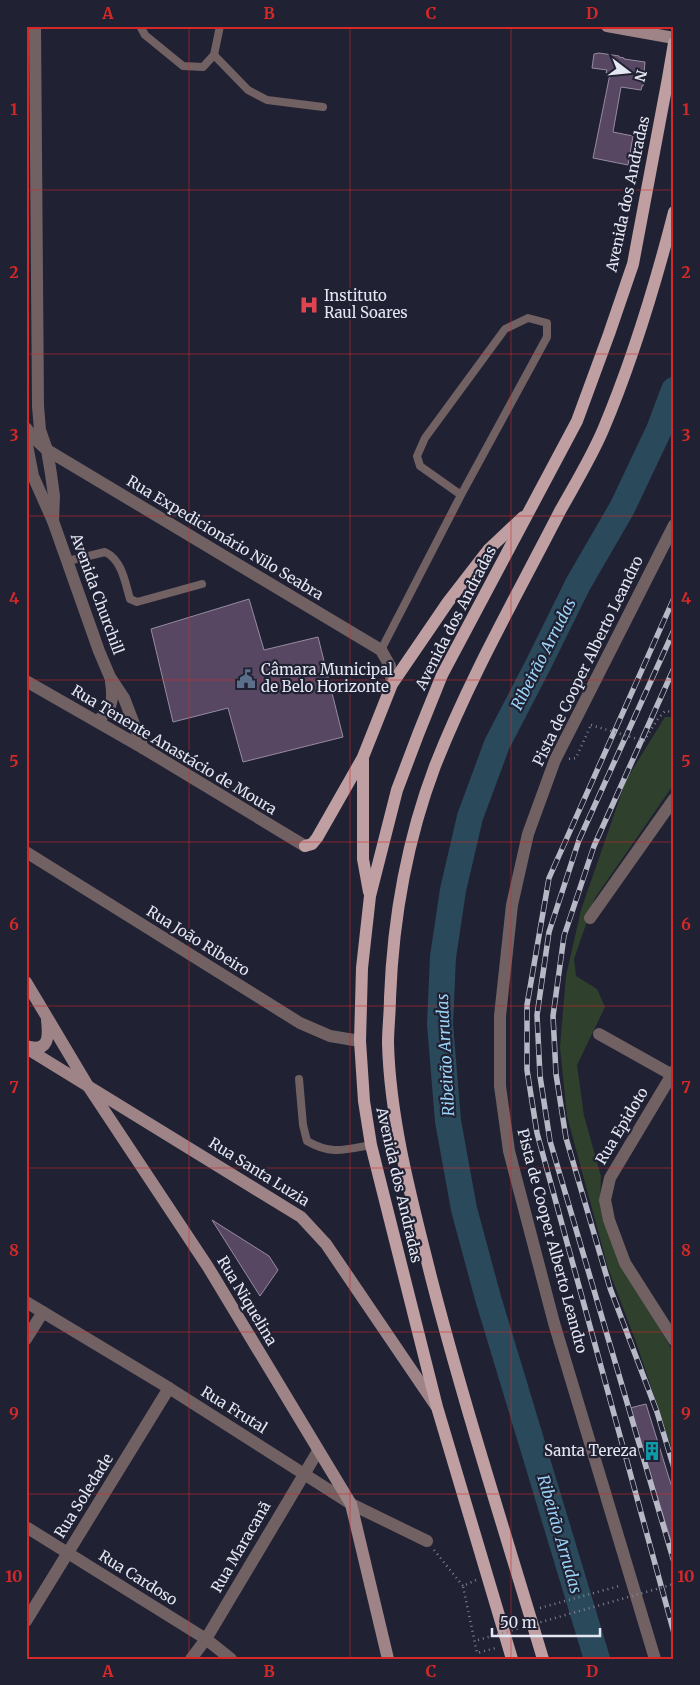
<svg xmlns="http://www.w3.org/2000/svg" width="700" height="1685" font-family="Merriweather,serif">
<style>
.green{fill:#2f402c}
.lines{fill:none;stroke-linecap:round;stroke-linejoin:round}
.river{stroke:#2a495b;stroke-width:26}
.building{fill:#574762;stroke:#978ba1}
.path{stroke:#808292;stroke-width:2.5;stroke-dasharray:1 4;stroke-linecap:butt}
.lane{stroke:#726163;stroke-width:8}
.street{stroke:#726163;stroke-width:12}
.secondary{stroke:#9e8487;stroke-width:12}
.primary{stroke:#c09fa2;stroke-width:12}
.rail-casing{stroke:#b6b8c5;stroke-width:5.5}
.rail{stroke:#202234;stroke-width:4;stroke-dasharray:11;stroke-linecap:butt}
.path-bridge{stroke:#808292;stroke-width:2.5;stroke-dasharray:1 4;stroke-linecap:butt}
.grid{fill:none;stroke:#d62828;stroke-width:1;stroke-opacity:0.55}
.labels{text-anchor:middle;stroke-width:4.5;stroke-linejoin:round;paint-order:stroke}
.street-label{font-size:15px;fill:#e4e6f2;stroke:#202234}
.poi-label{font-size:15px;fill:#e4e6f2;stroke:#202234;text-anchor:start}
.water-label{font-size:16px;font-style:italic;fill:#9ad4f7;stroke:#202234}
.neatline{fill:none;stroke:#d62828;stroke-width:2}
.grid-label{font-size:16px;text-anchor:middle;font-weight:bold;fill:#d62828}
</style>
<rect width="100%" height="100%" fill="#202234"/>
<path class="green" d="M665,717H674V784L595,898L574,959L576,976L597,989L605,1007L577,1065L584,1116L601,1176L600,1204L626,1271L674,1353V1447L671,1446L636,1342L608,1268L567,1116L560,1047L566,976L581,910L626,780Z"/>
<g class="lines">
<path class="river" d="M597,1659L488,1298L464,1209L448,1121L440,1024L443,957L453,890L470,817L497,744L538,665L578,584L622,508L659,430L674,390"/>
</g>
<g class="building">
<path d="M599,53L619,56V57L624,58V59L645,62L643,86H642L641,90L621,87L613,132L633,136L628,165L593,158L610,74L606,73L607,70L592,68L594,54Z"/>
<path d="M249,599L264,650L318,637L343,737L243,762L228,708L173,722L151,629Z"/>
<path d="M212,1220L269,1256L278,1270L260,1296Z"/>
<path d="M646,1404L674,1494V1540L671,1541L630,1408Z"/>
</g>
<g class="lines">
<g class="path">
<path d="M644,741L657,720L665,711L674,712"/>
<path d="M569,759L576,758L591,725"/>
<path d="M434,1550L463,1586"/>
<path d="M476,1580L463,1586L477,1653L496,1648"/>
<path d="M540,1608L619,1586"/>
</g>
<g class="lane">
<path d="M140,26L145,35L183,66L203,67L214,55L220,26"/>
<path d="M214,55L248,90L267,100L323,107"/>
<path d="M68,561L105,552C122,560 125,582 130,599L137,602L202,584"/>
<path d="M381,650L461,495L547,337V323L528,318L505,329L425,438L417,456L420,466L461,495"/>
<path d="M299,1079L303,1125L307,1141C331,1155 344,1150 371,1145"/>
</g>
<g class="street">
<path d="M35,26L38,406L40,430L47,450L51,474L54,496L53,521"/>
<path d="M26,428L34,438L47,450L381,650L390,666L392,684"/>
<path d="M26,440L33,476L53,521L99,651L110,677L124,698L143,748"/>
<path d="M26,681L143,748L305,846"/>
<path d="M97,721C112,709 114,701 111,682"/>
<path d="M26,852L300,1023L330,1036L360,1041"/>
<path d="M590,918L674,799"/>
<path d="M599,1034L674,1076"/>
<path d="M674,1071L610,1178L605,1200L609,1220L625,1263L674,1340"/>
<path d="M26,1302L169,1388L351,1504L427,1541"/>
<path d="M26,1339L43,1312"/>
<path d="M26,1527L206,1639L231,1659"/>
<path d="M26,1621L169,1388"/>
<path d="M191,1659L206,1639L318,1451"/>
<path d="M655,1659L554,1323L509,1151L500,1086V1016L512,905L528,834L555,760L674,525"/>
</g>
<g class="secondary">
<path d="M607,26L674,38"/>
<path d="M26,982L88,1086L208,1267L351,1504L388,1659"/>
<path d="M26,1046C49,1053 49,1037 47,1020"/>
<path d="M26,1048L301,1217L326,1244L436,1406"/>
</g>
<g class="primary">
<path d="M305,846L312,844L317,838L362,759"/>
<path d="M369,892L363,859V757L392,684L448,602L489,549L523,517"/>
<path d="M512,1659L437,1407L371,1145L364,1101L360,1041L362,968L370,896L397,790L419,732L442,675L577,421L609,334L633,264L668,78L674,43"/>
<path d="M543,1659C505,1532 464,1405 431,1277C412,1201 390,1121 388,1043C388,1028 390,1013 390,998C393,919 407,840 435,766C470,677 517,595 560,511C575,484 591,458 603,430C633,359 655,286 674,212"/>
</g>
<g class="rail-casing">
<g id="rail">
<path d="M674,598L549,878L527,1005V1070L537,1133L674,1633"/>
<path d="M674,630L579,840L549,932L537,1015L540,1076L550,1141L674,1562"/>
<path d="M674,668L594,846L564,936L553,1016L556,1074L566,1138L610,1288L657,1412L674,1468"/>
</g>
</g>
<use href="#rail" class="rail"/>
<g class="path-bridge">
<path d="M591,725L644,741"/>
<path d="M478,1640L674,1584"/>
</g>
</g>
<path class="grid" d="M189,26V1659M350,26V1659M511,26V1659M26,190H674M26,354H674M26,516H674M26,680H674M26,842H674M26,1006H674M26,1168H674M26,1332H674M26,1494H674"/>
<defs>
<g id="hospital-bare" transform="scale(1.5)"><path d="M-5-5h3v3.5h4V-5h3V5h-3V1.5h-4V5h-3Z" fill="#e0444e" stroke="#202234" stroke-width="2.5" paint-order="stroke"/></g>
<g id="civic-bare" transform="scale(1.5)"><path d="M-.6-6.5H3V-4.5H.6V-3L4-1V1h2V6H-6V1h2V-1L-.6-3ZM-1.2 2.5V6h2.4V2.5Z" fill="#5c6f8a" stroke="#202234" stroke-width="2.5" paint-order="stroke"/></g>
<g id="building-bare" transform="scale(1.5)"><path d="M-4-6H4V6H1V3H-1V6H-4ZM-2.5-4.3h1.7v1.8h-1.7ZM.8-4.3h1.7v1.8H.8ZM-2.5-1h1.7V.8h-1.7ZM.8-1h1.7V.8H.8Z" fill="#0f9aa8" stroke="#202234" stroke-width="2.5" paint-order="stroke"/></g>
</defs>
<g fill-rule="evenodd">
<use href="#hospital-bare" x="309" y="305"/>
<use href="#civic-bare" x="246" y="679"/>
<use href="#building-bare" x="652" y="1451"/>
</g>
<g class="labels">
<g class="street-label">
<text transform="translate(628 194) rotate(-78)" y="5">Avenida dos Andradas</text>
<text transform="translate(225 538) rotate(31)" y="5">Rua Expedicionário Nilo Seabra</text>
<text transform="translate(97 594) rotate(70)" y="5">Avenida Churchill</text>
<text transform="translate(456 618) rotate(-63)" y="5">Avenida dos Andradas</text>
<text transform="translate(588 661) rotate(-64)" y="5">Pista de Cooper Alberto Leandro</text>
<text transform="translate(174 750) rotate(31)" y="5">Rua Tenente Anastácio de Moura</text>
<text transform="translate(198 941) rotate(32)" y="5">Rua João Ribeiro</text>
<text transform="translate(622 1126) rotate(-59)" y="5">Rua Epidoto</text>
<text transform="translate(259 1172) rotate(32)" y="5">Rua Santa Luzia</text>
<text transform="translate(399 1185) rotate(77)" y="5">Avenida dos Andradas</text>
<text transform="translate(552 1241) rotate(75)" y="5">Pista de Cooper Alberto Leandro</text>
<text transform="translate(247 1301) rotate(59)" y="5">Rua Niquelina</text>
<text transform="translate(234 1410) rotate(32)" y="5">Rua Frutal</text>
<text transform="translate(84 1496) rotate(-58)" y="5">Rua Soledade</text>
<text transform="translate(241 1547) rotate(-60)" y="5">Rua Maracanã</text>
<text transform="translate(138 1578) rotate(32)" y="5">Rua Cardoso</text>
</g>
<g class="poi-label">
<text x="324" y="301">Instituto<tspan x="324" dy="17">Raul Soares</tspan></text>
<text x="261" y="675">Câmara Municipal<tspan x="261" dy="17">de Belo Horizonte</tspan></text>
<text x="637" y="1456" text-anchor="end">Santa Tereza</text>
</g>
<g class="water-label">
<text transform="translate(543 654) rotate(-63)" y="6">Ribeirão Arrudas</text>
<text transform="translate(445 1055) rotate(-93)" y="6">Ribeirão Arrudas</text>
<text transform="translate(560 1534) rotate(74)" y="6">Ribeirão Arrudas</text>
</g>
</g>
<rect width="700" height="1685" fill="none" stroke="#202234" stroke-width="55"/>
<g transform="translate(628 72) rotate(106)" stroke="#202234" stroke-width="4" paint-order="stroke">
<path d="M0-4L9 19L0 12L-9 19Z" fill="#e4e6f2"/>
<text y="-8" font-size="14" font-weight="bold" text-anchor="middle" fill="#e4e6f2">N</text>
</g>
<path d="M492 1628v8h108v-8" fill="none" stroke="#e4e6f2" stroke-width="2.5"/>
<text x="500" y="1628" font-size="15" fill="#e4e6f2" stroke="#202234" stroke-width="4" paint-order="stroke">50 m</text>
<rect x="28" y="28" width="644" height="1630" class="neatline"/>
<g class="grid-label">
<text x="108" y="19">A</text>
<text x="269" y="19">B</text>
<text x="431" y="19">C</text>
<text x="592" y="19">D</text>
<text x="14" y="115">1</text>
<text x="686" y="115">1</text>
<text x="14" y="278">2</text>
<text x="686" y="278">2</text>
<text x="14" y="441">3</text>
<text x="686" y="441">3</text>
<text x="14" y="604">4</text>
<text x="686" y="604">4</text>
<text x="14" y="767">5</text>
<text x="686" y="767">5</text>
<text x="14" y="930">6</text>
<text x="686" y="930">6</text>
<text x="14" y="1093">7</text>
<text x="686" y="1093">7</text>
<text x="14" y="1256">8</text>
<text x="686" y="1256">8</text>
<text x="14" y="1419">9</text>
<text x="686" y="1419">9</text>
<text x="14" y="1582">10</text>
<text x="686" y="1582">10</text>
<text x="108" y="1677">A</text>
<text x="269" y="1677">B</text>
<text x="431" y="1677">C</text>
<text x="592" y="1677">D</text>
</g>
</svg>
